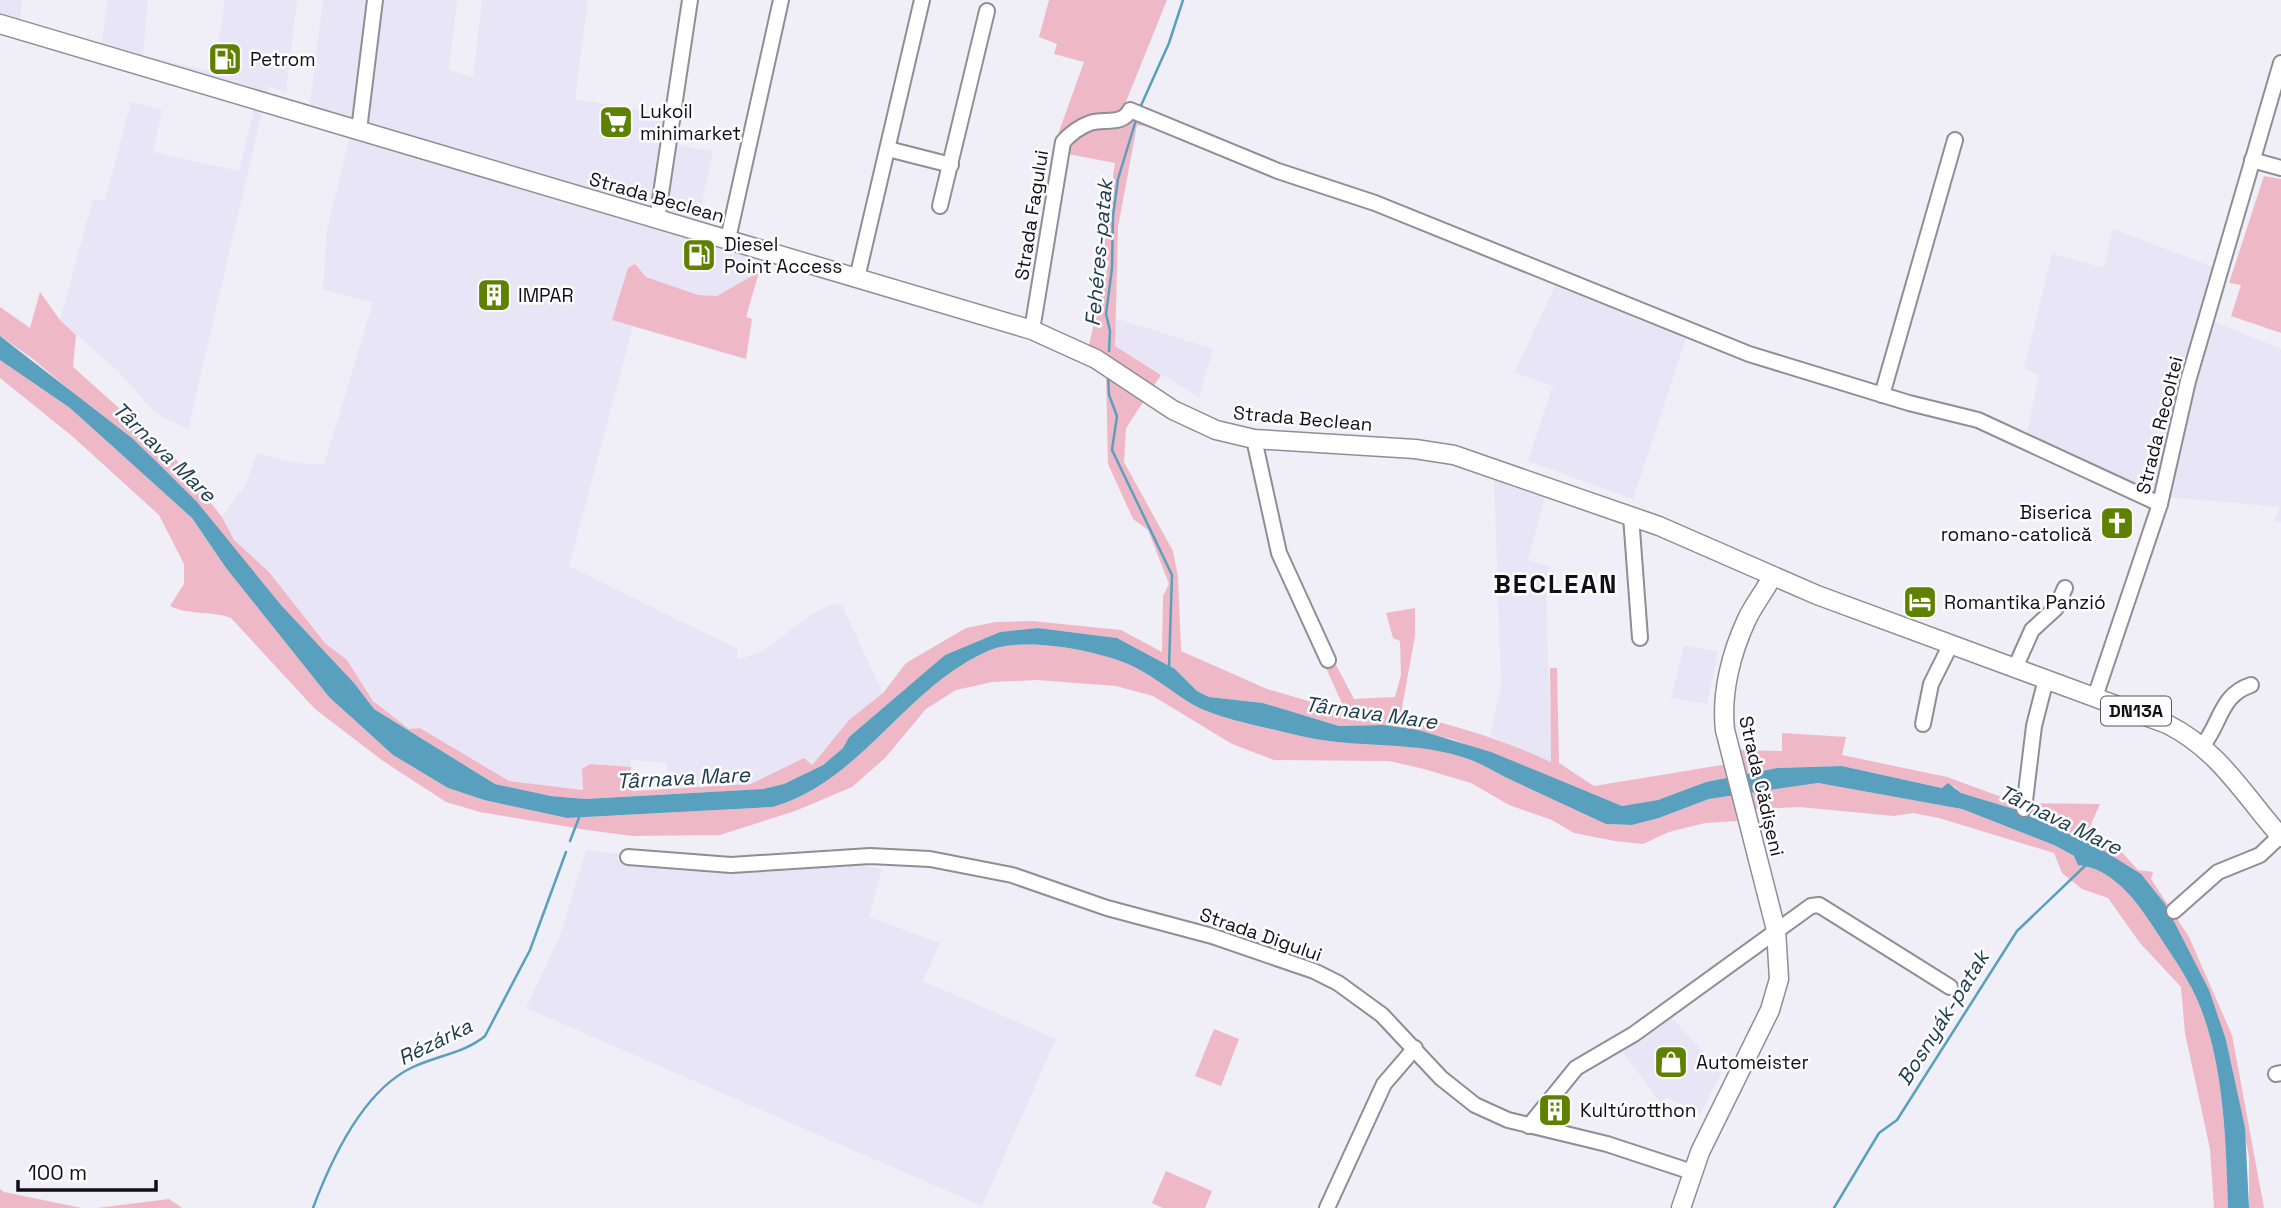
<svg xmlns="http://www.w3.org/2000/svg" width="2281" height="1208" font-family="'Space Grotesk',sans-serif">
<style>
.built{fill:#e8e5f6}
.green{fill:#efb8c6}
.water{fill:#58a0be}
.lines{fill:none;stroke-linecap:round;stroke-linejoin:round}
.stream{stroke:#58a0be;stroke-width:2.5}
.minor-casing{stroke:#8f8e96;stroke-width:18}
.major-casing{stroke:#8f8e96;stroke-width:21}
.minor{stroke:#fff;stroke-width:14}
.major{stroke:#fff;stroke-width:18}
.labels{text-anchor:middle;stroke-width:5;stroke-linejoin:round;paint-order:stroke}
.shield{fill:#fdfcfe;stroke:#575659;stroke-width:2}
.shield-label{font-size:18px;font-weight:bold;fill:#100f12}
.poi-label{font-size:19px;fill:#100f12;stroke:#fdfcfe;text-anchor:start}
.street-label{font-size:19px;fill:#100f12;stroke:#fdfcfe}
.water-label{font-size:21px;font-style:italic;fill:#1a3b49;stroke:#fdfcfe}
.district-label{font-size:26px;font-weight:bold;letter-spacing:2px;fill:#100f12;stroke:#fdfcfe}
</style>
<rect width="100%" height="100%" fill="#f0eef7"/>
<g class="built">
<path d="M0,0H22L19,38L0,32Z"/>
<path d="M108,0H148L143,55L214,72L225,0H297L286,92L268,86L188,429L155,413L119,372L60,320L93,199L105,201L131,102L162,110L153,152L239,171L255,106L98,65Z"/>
<path d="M323,0H457L449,70L473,77L482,0H588L575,99L662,114L659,137L675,145L713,151L695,234L766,255L759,272L717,296L698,295L646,277L635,264L612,320L633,326L569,566L737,649L738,660L763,651L811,615L833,604L842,606L883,693L849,720L811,765L804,758L751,784L678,789L679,779H669L666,763L631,760V767L590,764L582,770L583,790L509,781L420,728L409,729L373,701L347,660L325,643L269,572L234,540L222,517L246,484L257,453L296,463L324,465L373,303L323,289L327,230L351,133L308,121Z"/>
<path d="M2113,229L2216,268L2203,317L2281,349V522L2274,521L2280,507L2154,496L2027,434L2039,375L2024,368L2052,254L2104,268Z"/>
<path d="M1555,286L1686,338L1633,499L1528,461L1553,386L1514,373Z"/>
<path d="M1115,318L1213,349L1199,397L1115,346Z"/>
<path d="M1494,477L1546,494L1528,560L1550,567L1546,584L1551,763L1490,736L1501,686Z"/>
<path d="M1684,646L1718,651L1707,704L1671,698Z"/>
<path d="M586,850L620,854L617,860L628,863L818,868L826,865L855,864L882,869L869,917L940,943L923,981L1056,1039L982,1206L526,1008L560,936Z"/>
<path d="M1670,1016L1722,1072L1700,1114L1667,1097L1660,1102L1623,1052Z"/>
</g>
<g class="green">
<path d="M1049,0H1167L1123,109L1150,127L1137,125L1118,227L1115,346L1161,375L1126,428L1124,462L1173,551L1178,577L1181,651L1267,689L1346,712L1326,668L1336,665L1354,699L1395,697L1401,675L1400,641L1393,638L1386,613L1415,608V636L1401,713C1454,725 1502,739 1551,762L1550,668H1557L1559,763L1594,786L1740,762V750L1782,751V733L1846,737L1842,755L1947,777L2018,803L2100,804L2087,833L2117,847L2138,870L2153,872L2151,879L2189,937L2232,1035L2264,1208H2249V1157L2226,1040L2120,862L2080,837L2014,809L1961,793L1954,786L1943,788L1842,766L1777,768L1706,782L1658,800L1622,806L1452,739L1383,725L1339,726L1263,703L1209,697L1197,691L1175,669L1117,638L1038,628L1000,632L945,655L849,737L843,748L823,765L784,784L763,789L584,799L551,796L495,784L374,709L355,684L281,605L197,503L167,472L33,359L0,336V307L30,328L40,292L60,320L76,335L73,367L175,458L222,517L234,540L269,572L325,643L347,660L373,701L409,729L420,728L509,781L583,790L582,769L590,764L631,767L633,791L751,784L804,758L812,765L849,720L883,693L906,663L966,628L996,622L1032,621L1121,630L1162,652L1163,596L1169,584L1148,530L1133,519L1108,464L1106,373L1085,361L1109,261L1101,258L1115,163L1052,151L1084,62L1054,54L1057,44L1039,37Z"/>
<path d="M2264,176L2281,179V333L2231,316L2241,285L2229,283Z"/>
<path d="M635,264L646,277L698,295L717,296L759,272L746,317L752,319L746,359L612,320L628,268Z"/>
<path d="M0,360L70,408L192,518L226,568L329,697L393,755L448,788L484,800L567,818L773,807C862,781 905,687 988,651C1022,636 1094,650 1128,664C1151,674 1169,690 1190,703C1217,719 1265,727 1296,735C1351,749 1409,739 1462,757C1477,761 1491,770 1505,777C1539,793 1572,808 1606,824L1632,825L1659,818L1709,799L1818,783L1962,809L2054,845L2075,857L2079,865C2112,868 2137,901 2154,928C2168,950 2185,973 2196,997C2224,1059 2226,1141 2228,1208H2214L2210,1149L2185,1033L2181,987L2140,943L2108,898L2082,889L2062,873L2054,853L1939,818L1913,813L1894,816L1799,807L1735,810L1737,821L1705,823L1669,832L1643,844L1615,841L1574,833L1552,820L1509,805L1471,783L1424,769L1389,761L1274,760L1232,744L1153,696L1116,686L1037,680L992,682L956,690L926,709L885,758L852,787L795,811L720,835L633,836L587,830L480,812L446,802L383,761L315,709L231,618C210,610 190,616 170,606L184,584V564L159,515L72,436L0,378Z"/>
<path d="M1214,1029L1239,1039L1221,1086L1195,1076Z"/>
<path d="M1166,1171L1212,1191L1205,1208H1163L1152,1203Z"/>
<path d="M0,1189L4,1192L82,1208H0Z"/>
<path d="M169,1199L182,1208H97Z"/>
</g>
<path class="water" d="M0,336L133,439L167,472L197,502L281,605L355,684L374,709L495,784L551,796L585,799L763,789L784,784L823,765L843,748L849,737L945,655L1000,632L1038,628L1117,638L1175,669L1197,691L1209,697L1263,703L1339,726L1383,725L1418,730L1491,752L1622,806L1658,800L1706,782L1777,768L1842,766L1942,788L1948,783L1961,793L2014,809L2096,846L2141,874L2165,904L2209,990L2226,1040L2245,1128L2249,1208H2228C2226,1141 2224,1059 2196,997C2185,973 2168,950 2154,928C2137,901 2112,868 2078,865L2074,856L2054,845L1962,809L1818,783L1709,799L1659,818L1632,825L1606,824C1572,808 1539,793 1505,777C1491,770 1477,761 1462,757C1409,740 1351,749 1296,735C1265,727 1217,719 1190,703C1169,690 1151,674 1128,664C1094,650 1022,636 988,651C905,687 862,781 773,807L567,818L484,800L448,788L393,755L329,697L226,568L192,518L70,408L0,360Z"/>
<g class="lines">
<g class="stream">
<path d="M1139,110L1169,43L1183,0"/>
<path d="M1109,351L1110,331L1106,314L1112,268L1113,216L1118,179L1136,120"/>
<path d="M1108,375L1109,395L1117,416L1112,450L1172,575L1169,667"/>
<path d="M570,841L580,815"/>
<path d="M313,1208C331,1160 362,1092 411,1068C435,1056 465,1053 485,1036L530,950L566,852"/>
<path d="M1834,1208L1879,1133L1897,1120L2017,931L2087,864"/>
</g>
<g class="minor-casing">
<g id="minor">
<path d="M359,130L375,0"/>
<path d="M888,149L951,165"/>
<path d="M2252,160L2281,168"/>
<path d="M940,206L987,11"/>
<path d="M657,220L690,0"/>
<path d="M728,239L781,0"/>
<path d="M857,278L922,0"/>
<path d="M1032,330L1063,142C1071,133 1079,127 1090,123C1103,118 1123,126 1130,110L1278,171L1375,203L1749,354L1909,403L1978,420L2160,504"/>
<path d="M1882,395L1955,140"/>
<path d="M1254,439L1279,553L1328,660"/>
<path d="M1631,516L1640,638"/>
<path d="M2015,668L2032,630L2056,608L2065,588"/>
<path d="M2095,697L2160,504L2188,381L2281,63"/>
<path d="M1923,724L1931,684L1951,644"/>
<path d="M2203,745C2221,723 2220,695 2251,685"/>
<path d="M2024,809L2034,726L2046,679"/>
<path d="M628,857L731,865L870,856L930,859L1012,875L1107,908L1212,936L1314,971L1338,983L1382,1015L1441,1078L1475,1105L1508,1120L1607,1144L1692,1172"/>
<path d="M2174,911L2218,872L2260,855L2280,836"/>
<path d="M2276,1074L2281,1073"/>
<path d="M1529,1126L1576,1068L1634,1034L1811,906L1819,905L1950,987"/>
<path d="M1327,1208L1384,1084L1415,1048"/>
</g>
</g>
<g class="major-casing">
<g id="major">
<path d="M0,24L1032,330L1096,359L1173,410L1216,430L1254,439L1415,449L1454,455L1659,526L1817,595L2167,724C2220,751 2243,794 2281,837"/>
<path d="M1681,1208L1700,1152L1770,1010L1779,979L1776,930L1725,730C1721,693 1731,653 1747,619C1754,604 1765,591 1772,577"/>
</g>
</g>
<use href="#minor" class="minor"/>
<use href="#major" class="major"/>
</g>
<defs>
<g id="fuel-square" transform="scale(1.75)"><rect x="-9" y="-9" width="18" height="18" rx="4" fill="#5e8200" stroke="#fdfcfe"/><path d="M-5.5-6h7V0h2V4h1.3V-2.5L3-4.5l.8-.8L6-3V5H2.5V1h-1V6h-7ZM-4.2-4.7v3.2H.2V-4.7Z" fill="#fff"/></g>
<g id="supermarket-square" transform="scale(1.75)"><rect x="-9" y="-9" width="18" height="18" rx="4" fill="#5e8200" stroke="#fdfcfe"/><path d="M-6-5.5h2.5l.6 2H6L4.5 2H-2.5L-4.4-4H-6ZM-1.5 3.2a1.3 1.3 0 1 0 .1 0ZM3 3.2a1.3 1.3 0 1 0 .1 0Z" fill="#fff"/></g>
<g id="building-square" transform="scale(1.75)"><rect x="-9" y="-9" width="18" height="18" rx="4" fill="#5e8200" stroke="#fdfcfe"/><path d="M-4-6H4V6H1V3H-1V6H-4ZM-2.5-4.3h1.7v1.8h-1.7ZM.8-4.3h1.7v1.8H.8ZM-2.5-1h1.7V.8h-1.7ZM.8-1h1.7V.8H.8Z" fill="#fff"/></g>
<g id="church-square" transform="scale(1.75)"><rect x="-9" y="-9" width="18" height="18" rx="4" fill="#5e8200" stroke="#fdfcfe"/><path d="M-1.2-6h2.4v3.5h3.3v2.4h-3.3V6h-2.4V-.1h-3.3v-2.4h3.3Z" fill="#fff"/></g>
<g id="hotel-square" transform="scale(1.75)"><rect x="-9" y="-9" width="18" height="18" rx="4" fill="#5e8200" stroke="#fdfcfe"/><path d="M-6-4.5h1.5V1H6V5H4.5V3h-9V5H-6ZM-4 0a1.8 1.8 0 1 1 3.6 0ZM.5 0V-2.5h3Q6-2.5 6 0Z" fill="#fff"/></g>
<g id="shop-square" transform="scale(1.75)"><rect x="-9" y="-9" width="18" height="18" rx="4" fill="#5e8200" stroke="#fdfcfe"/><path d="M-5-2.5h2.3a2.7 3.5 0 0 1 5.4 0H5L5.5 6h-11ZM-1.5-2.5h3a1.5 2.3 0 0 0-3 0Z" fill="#fff"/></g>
</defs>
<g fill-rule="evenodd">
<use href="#fuel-square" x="225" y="59"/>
<use href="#supermarket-square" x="616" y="122"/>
<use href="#fuel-square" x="699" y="255"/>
<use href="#building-square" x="494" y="295"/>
<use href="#church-square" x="2117" y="523"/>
<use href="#hotel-square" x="1920" y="602"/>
<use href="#shop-square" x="1671" y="1062"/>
<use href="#building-square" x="1555" y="1110"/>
</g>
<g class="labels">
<rect class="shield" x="2101" y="696.5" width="70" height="29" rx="5"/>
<g class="shield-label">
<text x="2136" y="717">DN13A</text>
</g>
<g class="poi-label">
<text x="250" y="66">Petrom</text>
<text x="640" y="118">Lukoil<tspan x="640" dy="22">minimarket</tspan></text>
<text x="724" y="251">Diesel<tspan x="724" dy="22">Point Access</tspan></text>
<text x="518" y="302">IMPAR</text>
<text x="2092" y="519" text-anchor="end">Biserica<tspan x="2092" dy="22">romano-catolică</tspan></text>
<text x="1944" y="609">Romantika Panzió</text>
<text x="1696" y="1069">Automeister</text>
<text x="1580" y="1117">Kultúrotthon</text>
</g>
<g class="street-label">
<text transform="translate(657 197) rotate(16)" y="7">Strada Beclean</text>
<text transform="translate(1031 215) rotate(-81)" y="7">Strada Fagului</text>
<text transform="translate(1303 418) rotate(5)" y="7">Strada Beclean</text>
<text transform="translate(2159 425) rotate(-76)" y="7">Strada Recoltei</text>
<text transform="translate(1762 786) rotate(77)" y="7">Strada Cădișeni</text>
<text transform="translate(1261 934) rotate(19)" y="7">Strada Digului</text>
</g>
<g class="water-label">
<text transform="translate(1099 253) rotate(-85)" y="7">Fehéres-patak</text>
<text transform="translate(164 452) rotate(44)" y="7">Târnava Mare</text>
<text transform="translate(1371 713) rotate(8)" y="7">Târnava Mare</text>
<text transform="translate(683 778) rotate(-3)" y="7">Târnava Mare</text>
<text transform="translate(2060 820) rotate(26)" y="7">Târnava Mare</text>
<text transform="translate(1943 1018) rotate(-58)" y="7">Bosnyák-patak</text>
<text transform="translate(435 1042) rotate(-26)" y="7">Rézárka</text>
</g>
<g class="district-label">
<text x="1556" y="593">BECLEAN</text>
</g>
</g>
<path d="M18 1180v10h138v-10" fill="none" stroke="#100f12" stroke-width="3.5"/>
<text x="28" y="1180" font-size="21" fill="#100f12" stroke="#fdfcfe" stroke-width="5" paint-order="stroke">100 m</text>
</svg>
